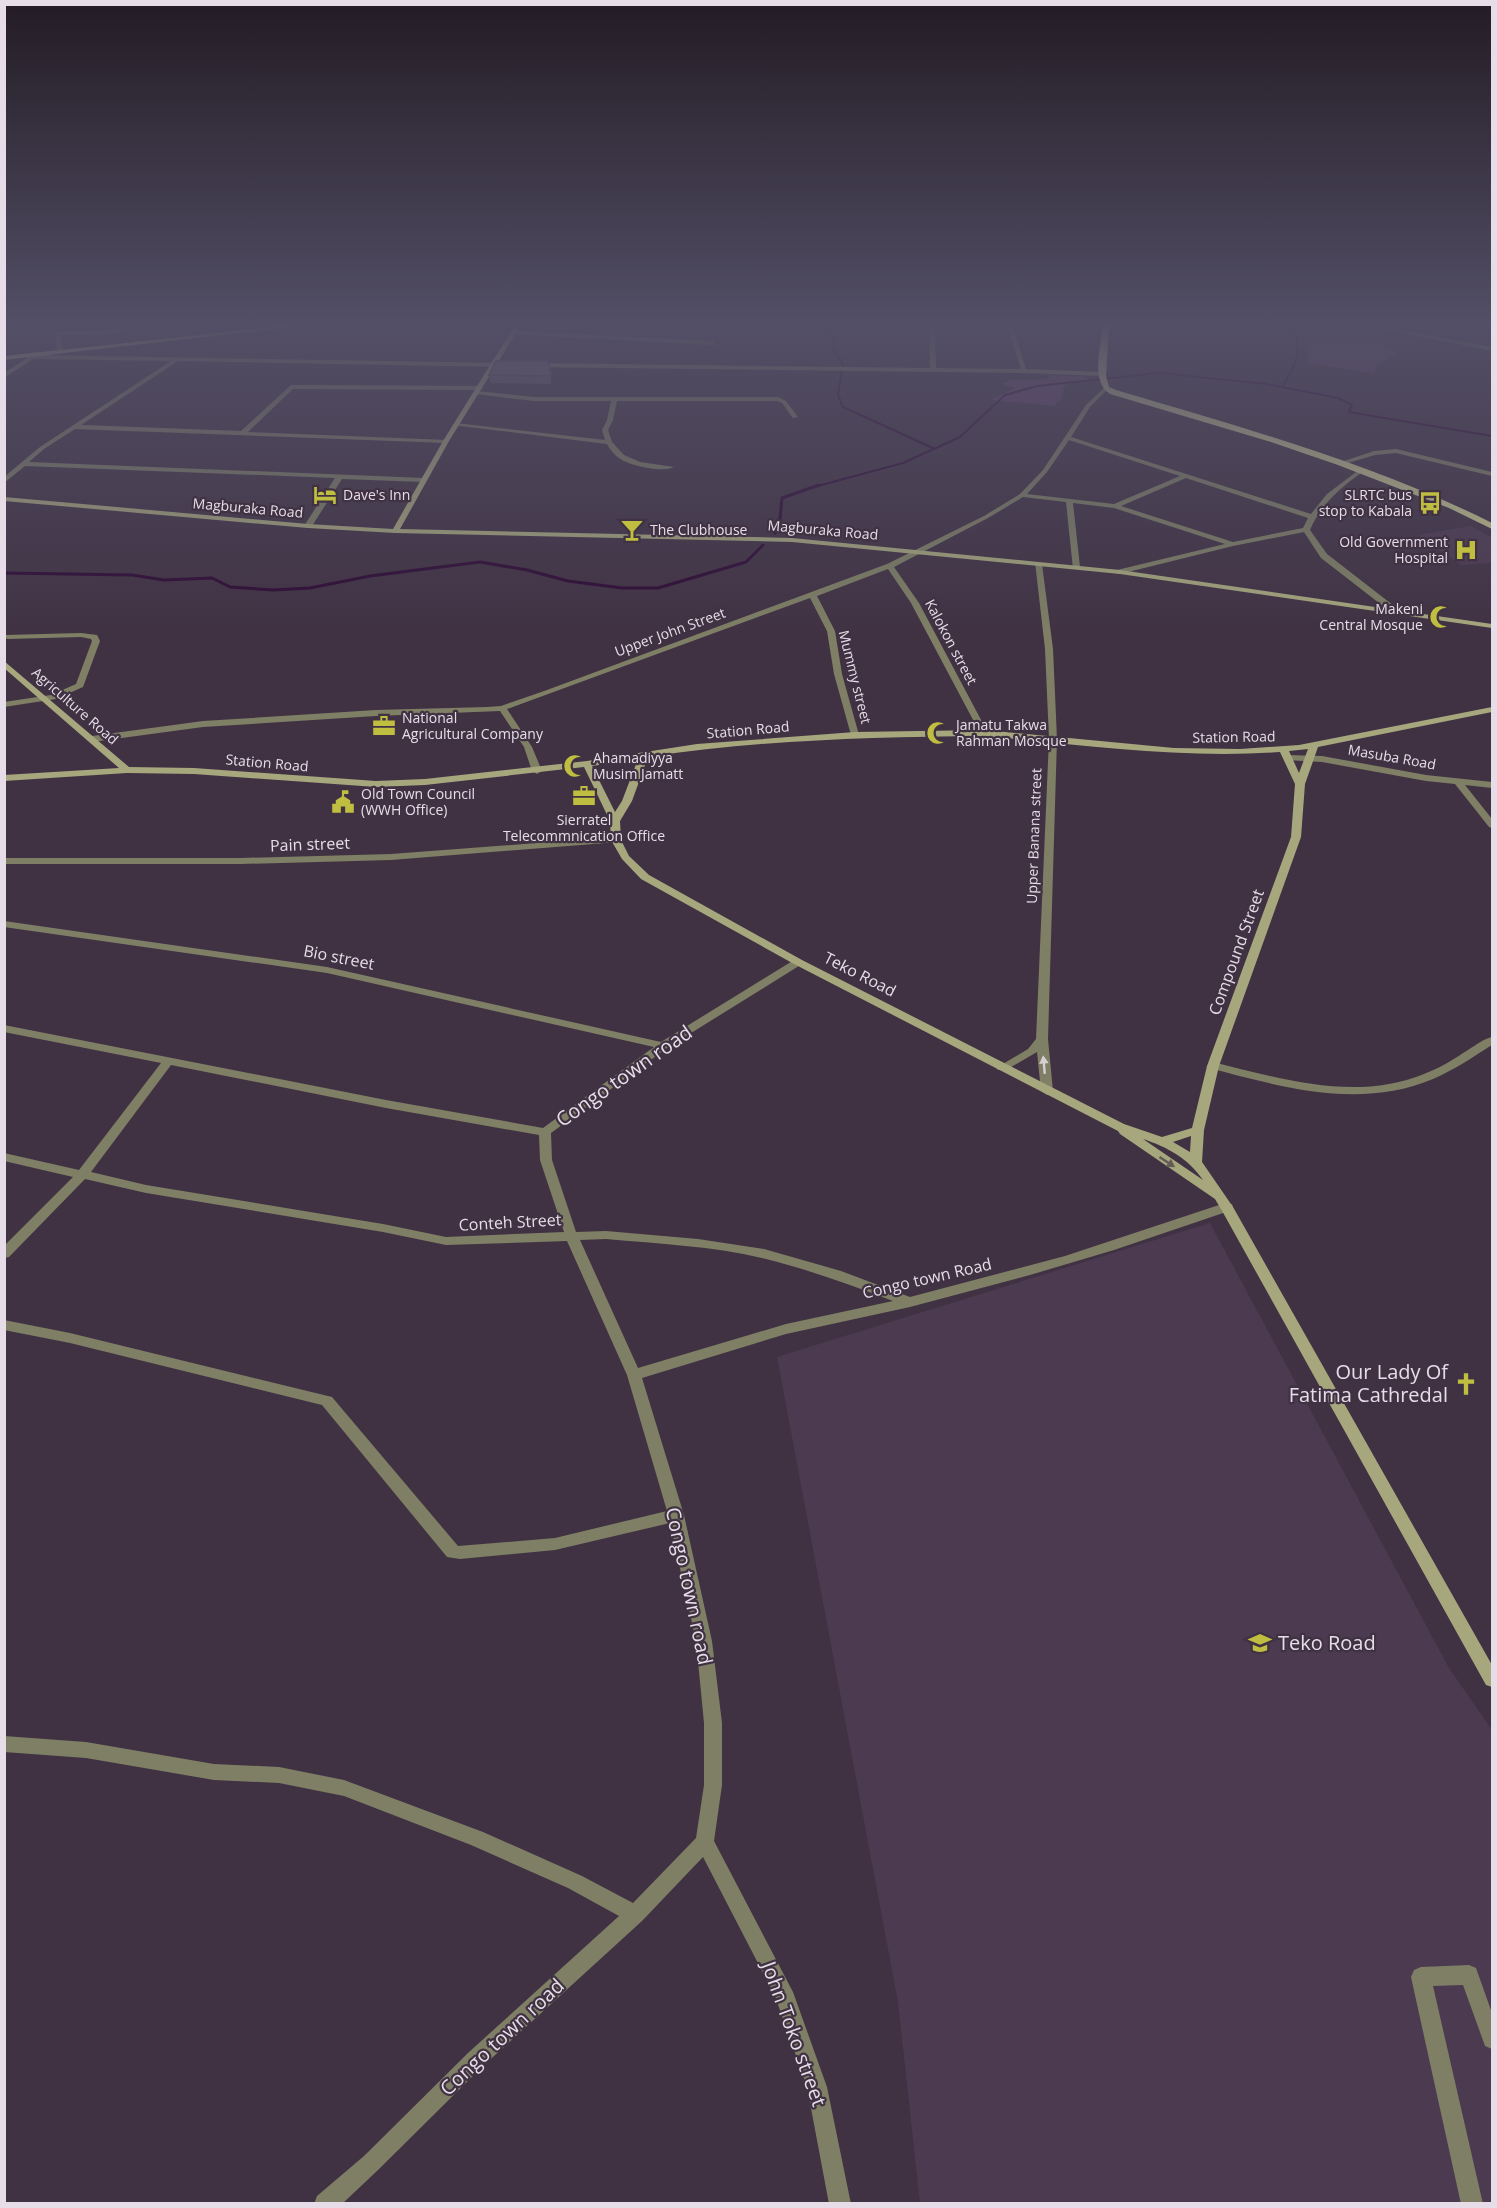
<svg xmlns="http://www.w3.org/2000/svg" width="1497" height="2208" font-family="'Open Sans',sans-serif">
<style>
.built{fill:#4c3a50}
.green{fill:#603e68}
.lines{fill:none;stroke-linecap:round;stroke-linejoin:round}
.stream-far1{stroke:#2e0b35;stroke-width:2}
.stream{stroke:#2e0b35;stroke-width:3}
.street{fill:#7e7f65;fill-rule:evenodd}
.secondary{fill:#a6a77d;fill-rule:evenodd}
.primary{fill:#c5c68f;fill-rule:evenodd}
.wall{fill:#645666}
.building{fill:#746477;stroke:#514653;stroke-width:1.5}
.oneway{fill:#d6cfd4}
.oneway2{fill:#645b57}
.labels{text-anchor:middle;stroke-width:4.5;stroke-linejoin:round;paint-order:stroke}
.far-poi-label{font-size:14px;fill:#e6dde8;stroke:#403243;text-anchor:start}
.far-street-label{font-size:14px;fill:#e6dde8;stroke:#403243}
.street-label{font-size:16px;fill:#e6dde8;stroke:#403243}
.near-street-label{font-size:20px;fill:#e6dde8;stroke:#403243}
.near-poi-label{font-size:20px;fill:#e6dde8;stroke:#403243;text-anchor:end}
</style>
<rect width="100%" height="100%" fill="#403243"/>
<g class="built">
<path d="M1471,526L1492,538V563L1461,565L1418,535Z"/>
<path d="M1210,1223L1449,1668L1492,1730V2203H920L898,2002L777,1357Z"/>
</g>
<g class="green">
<path d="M1309,344L1380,345L1398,353L1377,364L1374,373L1307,363Z"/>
<path d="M1049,375L1085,377L1091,381H1072L1064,386L1061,400L1056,402V406L990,400L1015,388L1001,384L1012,380L1048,379Z"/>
</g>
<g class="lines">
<g class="stream-far1">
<path d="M831,325L833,348L843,365L842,368"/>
<path d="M842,370L838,395L843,407L935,449"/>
<path d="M1282,387C1297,362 1303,353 1292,325"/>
<path d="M814,487L903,463L960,437L1005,395L1037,386L1160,373L1266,384L1338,398L1352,405L1349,412L1492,436"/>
</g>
<g class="stream">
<path d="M775,533L779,529L782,498L819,485"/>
<path d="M4,573L132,575L164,580L212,578L230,587L273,590L310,588L370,576L480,562L527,570L568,581L622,588H658L746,562L763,545"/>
</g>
<g class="street">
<path d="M131,325H137C117,340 84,334 60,335L63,350L60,352L57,350L55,332L109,330Z"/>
<path d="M929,325H935L936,368L1021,369L1007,325H1012L1026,369L1102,372L1105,374L1102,376L1024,373L534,367L531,365L534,363L930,368Z"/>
<path d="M1365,325H1374L1492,347V351Z"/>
<path d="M512,331L712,341L715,343L712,345L510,334Z"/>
<path d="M38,351L41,353L38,355L505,363L508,365L505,367L178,361L81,425L241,431L291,385L480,386L483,388L480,390L293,389L248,432L448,440V442L446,443L75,429L44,449L29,462L424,478L427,480L424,482L342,479L312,526L308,528L304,526L335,478L25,466L4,483V477L40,447L171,361L33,359L4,378V373Z"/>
<path d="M1106,386L1109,388L1090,407L1071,437L1311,514L1327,494L1360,469H1364V471C1341,487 1321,504 1310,530L1327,554L1398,609V613H1392L1321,558L1304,532L1233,546L1120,574H1117V570L1225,544L1114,508L1073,503L1080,567L1073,569L1066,502L1023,497L988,518L894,567L919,603L988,733L987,735L984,736L980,733L911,603L888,569L817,596L835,631L842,674L859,735L855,738L851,735L834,674L827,631L810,598L507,709L532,747L542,771L537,774L532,771L524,747L500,711L376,716L203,727L92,742L88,739L92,736L203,721L376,710L487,707L501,706L547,690L887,564L984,516L1020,494L1043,470L1086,405ZM1069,440L1180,476L1114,504L1027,494L1047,472ZM1186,478L1308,518L1303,528L1233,542L1121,506Z"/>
<path d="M477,391L534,397H778L786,401L798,417L793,418L782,403L777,401H617L613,420L608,430L612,442L624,455L640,462L674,467C663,473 630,466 619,458C614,455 610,449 607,444L452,425L455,423L605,440L602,430L607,420L611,401H534L475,394Z"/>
<path d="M1396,449L1492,472V476L1396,453L1375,455L1341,465L1338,463L1374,451Z"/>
<path d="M1035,562L1042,564L1053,649L1057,739L1048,1039L1053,1091L1047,1095L1041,1091L1037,1052L1006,1070H998L996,1068L1028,1049L1036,1039L1049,739L1045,649Z"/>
<path d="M81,633L97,635L100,641L83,687L56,699L4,707V702L51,695L76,684L92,641L91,639L81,637L8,639L4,638L5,635Z"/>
<path d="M1288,755L1322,756L1426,775L1492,782V788L1465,785L1492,819V828L1489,827L1455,784L1426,781L1322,762L1285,760V756Z"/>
<path d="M616,837L621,840L619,842L391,860L241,864H4V858H241L391,854Z"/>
<path d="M4,921L327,967L661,1042L794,960H802L803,962L802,964L667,1048L551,1133L552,1160L576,1232L606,1231L698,1239L764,1249L841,1271L910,1297L1065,1256L1222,1204H1232L1233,1207L1232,1210L1114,1250L1030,1275L910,1307L786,1334L642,1378L684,1515L712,1641L722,1723V1785L714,1841L793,1992L827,2087L851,2204H829L807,2087L775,1996L703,1857L642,1921L482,2067L378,2170L342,2204H314L317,2196L364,2156L468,2053L619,1916L568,1888L471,1845L344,1796L279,1783L214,1780L86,1758L4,1752V1736L86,1742L214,1764L279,1767L344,1780L483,1832L582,1876L633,1903L696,1838L704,1785V1723L696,1641L670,1523L555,1550L460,1559L447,1557L322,1405L70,1343L4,1330V1320L70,1333L332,1397L458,1546L555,1538L667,1511L627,1375L567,1241L446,1245L383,1232L146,1193L85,1179L9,1257L4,1258V1246L73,1177L4,1161V1153L79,1170L161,1063L4,1032V1025L386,1100L543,1128L654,1047L327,973L4,927ZM171,1065L386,1108L539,1135L540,1160L564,1232L446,1237L383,1224L146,1185L91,1172ZM606,1239C659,1244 714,1246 766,1259C810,1270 851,1285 893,1301L786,1324L638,1368L580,1240Z"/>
<path d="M1492,1037V1045C1473,1057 1454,1070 1433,1079C1359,1110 1282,1087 1209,1068L1207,1066L1213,1062C1281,1079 1356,1102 1424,1074C1440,1068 1454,1059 1468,1050C1476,1045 1483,1039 1492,1037Z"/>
<path d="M1469,1965L1476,1968L1492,2013V2049L1485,2046L1463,1985L1433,1986L1483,2204H1461L1411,1977L1414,1970L1421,1967Z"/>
</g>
<g class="secondary">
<path d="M515,325H521L449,441L400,529L792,538L1120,570L1492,624V628L1120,574L792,542L395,533L308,528L4,501V497L308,524L393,529L443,441Z"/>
<path d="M4,661L129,767L194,768L376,781L425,779L587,761L697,744L855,732L984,730L1174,748L1240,749L1299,745L1492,707V712L1318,747L1305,784L1301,837L1219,1066L1204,1130L1202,1162L1233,1207L1492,1665V1687L1486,1685L1221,1209L1215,1199L1120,1134L1118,1131L794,964L641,879L622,859L611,840L610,821L584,767L425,785L376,787L194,774L127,773L4,781V775L119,768L4,668ZM984,736C1083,745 1181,759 1280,752L1295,784L1291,837L1207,1066L1192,1128L1162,1137L1124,1124L802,960L649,875L629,856L621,840L620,821L632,801L648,757C759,740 872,737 984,736ZM1308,749L1299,773L1289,751ZM638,759L622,801L615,812L592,766ZM1191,1136L1190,1152L1173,1142ZM1143,1139C1167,1147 1188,1158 1203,1180Z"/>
</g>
<g class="primary">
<path d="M292,325H309L4,360V356Z"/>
<path d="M1103,325H1109L1106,376L1109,387L1116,390C1243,428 1373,463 1492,523V529L1449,508L1338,465L1271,442L1110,394C1090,382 1101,345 1103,325Z"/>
</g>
</g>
<path class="wall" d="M489,375L551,376V384L490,383Z"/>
<path class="building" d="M496,361H548L551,376L489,375Z"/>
<defs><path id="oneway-solid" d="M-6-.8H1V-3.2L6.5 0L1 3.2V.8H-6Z" transform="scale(1.5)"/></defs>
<use class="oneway" href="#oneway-solid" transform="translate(1044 1065) rotate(-95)"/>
<use class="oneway2" href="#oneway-solid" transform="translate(1167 1162) rotate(33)"/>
<linearGradient id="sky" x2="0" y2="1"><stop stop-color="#231c25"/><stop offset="0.51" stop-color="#534f66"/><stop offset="1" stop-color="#534f66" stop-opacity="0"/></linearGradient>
<rect width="1497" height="634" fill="url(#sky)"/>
<defs>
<g id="hotel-bare" transform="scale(1.8)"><path d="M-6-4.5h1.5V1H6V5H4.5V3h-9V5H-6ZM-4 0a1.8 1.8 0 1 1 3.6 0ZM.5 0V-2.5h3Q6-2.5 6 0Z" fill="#bfbe41" stroke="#403243" stroke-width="2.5" paint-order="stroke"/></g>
<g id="bus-bare" transform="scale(1.8)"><path d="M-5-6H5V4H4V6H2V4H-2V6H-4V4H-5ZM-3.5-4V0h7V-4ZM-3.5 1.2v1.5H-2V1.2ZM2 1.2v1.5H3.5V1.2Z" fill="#bfbe41" stroke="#403243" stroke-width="2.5" paint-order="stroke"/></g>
<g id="bar-bare" transform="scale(1.8)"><path d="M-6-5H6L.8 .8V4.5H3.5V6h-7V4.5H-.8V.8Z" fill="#bfbe41" stroke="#403243" stroke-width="2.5" paint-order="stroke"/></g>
<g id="hospital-bare" transform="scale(1.8)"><path d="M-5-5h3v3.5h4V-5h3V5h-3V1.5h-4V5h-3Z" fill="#bfbe41" stroke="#403243" stroke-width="2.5" paint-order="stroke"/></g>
<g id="mosque-bare" transform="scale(1.8)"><path d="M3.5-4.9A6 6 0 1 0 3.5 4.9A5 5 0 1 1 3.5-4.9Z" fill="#bfbe41" stroke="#403243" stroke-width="2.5" paint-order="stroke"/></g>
<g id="office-bare" transform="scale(1.8)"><path d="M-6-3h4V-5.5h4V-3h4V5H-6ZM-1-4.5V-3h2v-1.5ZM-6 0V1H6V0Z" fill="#bfbe41" stroke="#403243" stroke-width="2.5" paint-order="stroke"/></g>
<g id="civic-bare" transform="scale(1.8)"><path d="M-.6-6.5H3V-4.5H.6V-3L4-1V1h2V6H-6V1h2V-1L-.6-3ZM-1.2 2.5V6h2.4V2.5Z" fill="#bfbe41" stroke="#403243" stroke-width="2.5" paint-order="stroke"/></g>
<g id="church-bare" transform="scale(1.8)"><path d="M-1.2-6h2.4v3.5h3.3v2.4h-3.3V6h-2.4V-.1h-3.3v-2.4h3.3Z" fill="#bfbe41" stroke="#403243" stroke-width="2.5" paint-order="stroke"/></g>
<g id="school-bare" transform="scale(1.8)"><path d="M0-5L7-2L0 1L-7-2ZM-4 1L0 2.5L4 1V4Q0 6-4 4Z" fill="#bfbe41" stroke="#403243" stroke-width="2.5" paint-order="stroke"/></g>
</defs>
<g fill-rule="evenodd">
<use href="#hotel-bare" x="325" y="495"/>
<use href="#bus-bare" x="1430" y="503"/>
<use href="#bar-bare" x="632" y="530"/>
<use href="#hospital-bare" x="1466" y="550"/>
<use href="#mosque-bare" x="1441" y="617"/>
<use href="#office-bare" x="384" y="726"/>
<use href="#mosque-bare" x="938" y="733"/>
<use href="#mosque-bare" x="575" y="766"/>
<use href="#office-bare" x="584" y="796"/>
<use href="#civic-bare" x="343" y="802"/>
<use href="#church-bare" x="1466" y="1384"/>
<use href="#school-bare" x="1260" y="1643"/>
</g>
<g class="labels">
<g class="far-poi-label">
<text x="343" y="500">Dave's Inn</text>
<text x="1412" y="500" text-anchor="end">SLRTC bus<tspan x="1412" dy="16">stop to Kabala</tspan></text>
<text x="650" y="535">The Clubhouse</text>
<text x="1448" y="547" text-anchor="end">Old Government<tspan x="1448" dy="16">Hospital</tspan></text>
<text x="1423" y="614" text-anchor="end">Makeni<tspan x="1423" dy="16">Central Mosque</tspan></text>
<text x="402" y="723">National<tspan x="402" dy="16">Agricultural Company</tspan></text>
<text x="956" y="730">Jamatu Takwa<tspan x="956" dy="16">Rahman Mosque</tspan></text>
<text x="593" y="763">Ahamadiyya<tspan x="593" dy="16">Musim Jamatt</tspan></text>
<text x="361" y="799">Old Town Council<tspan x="361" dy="16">(WWH Office)</tspan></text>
<text x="584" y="825" text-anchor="middle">Sierratel<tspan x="584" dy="16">Telecommnication Office</tspan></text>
</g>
<g class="far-street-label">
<text transform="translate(248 508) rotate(5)" y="5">Magburaka Road</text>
<text transform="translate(823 530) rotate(5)" y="5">Magburaka Road</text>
<text transform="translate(670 632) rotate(-20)" y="5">Upper John Street</text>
<text transform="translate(951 642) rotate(62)" y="5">Kalokon street</text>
<text transform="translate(855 677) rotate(76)" y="5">Mummy street</text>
<text transform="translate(75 706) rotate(41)" y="5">Agriculture Road</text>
<text transform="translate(748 730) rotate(-5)" y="5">Station Road</text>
<text transform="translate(1234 737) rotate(-1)" y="5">Station Road</text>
<text transform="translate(1392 757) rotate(10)" y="5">Masuba Road</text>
<text transform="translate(267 763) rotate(5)" y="5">Station Road</text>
<text transform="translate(1034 836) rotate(-88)" y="5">Upper Banana street</text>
</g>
<g class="street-label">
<text transform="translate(310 844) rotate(-2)" y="6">Pain street</text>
<text transform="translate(1236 952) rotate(-70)" y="6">Compound Street</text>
<text transform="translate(339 957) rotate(11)" y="6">Bio street</text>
<text transform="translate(860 974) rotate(27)" y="6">Teko Road</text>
<text transform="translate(510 1222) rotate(-3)" y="6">Conteh Street</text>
<text transform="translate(927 1278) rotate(-13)" y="6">Congo town Road</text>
</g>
<g class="near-street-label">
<text transform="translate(624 1076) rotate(-35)" y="7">Congo town road</text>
<text transform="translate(689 1586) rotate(78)" y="7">Congo town road</text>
<text transform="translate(794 2034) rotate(70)" y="7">John Toko street</text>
<text transform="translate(502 2037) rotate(-43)" y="7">Congo town road</text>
</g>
<g class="near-poi-label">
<text x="1448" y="1379">Our Lady Of<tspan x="1448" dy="23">Fatima Cathredal</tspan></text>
<text x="1278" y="1650" text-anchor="start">Teko Road</text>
</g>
</g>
<rect width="1497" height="2208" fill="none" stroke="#e6dde8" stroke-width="12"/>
</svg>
